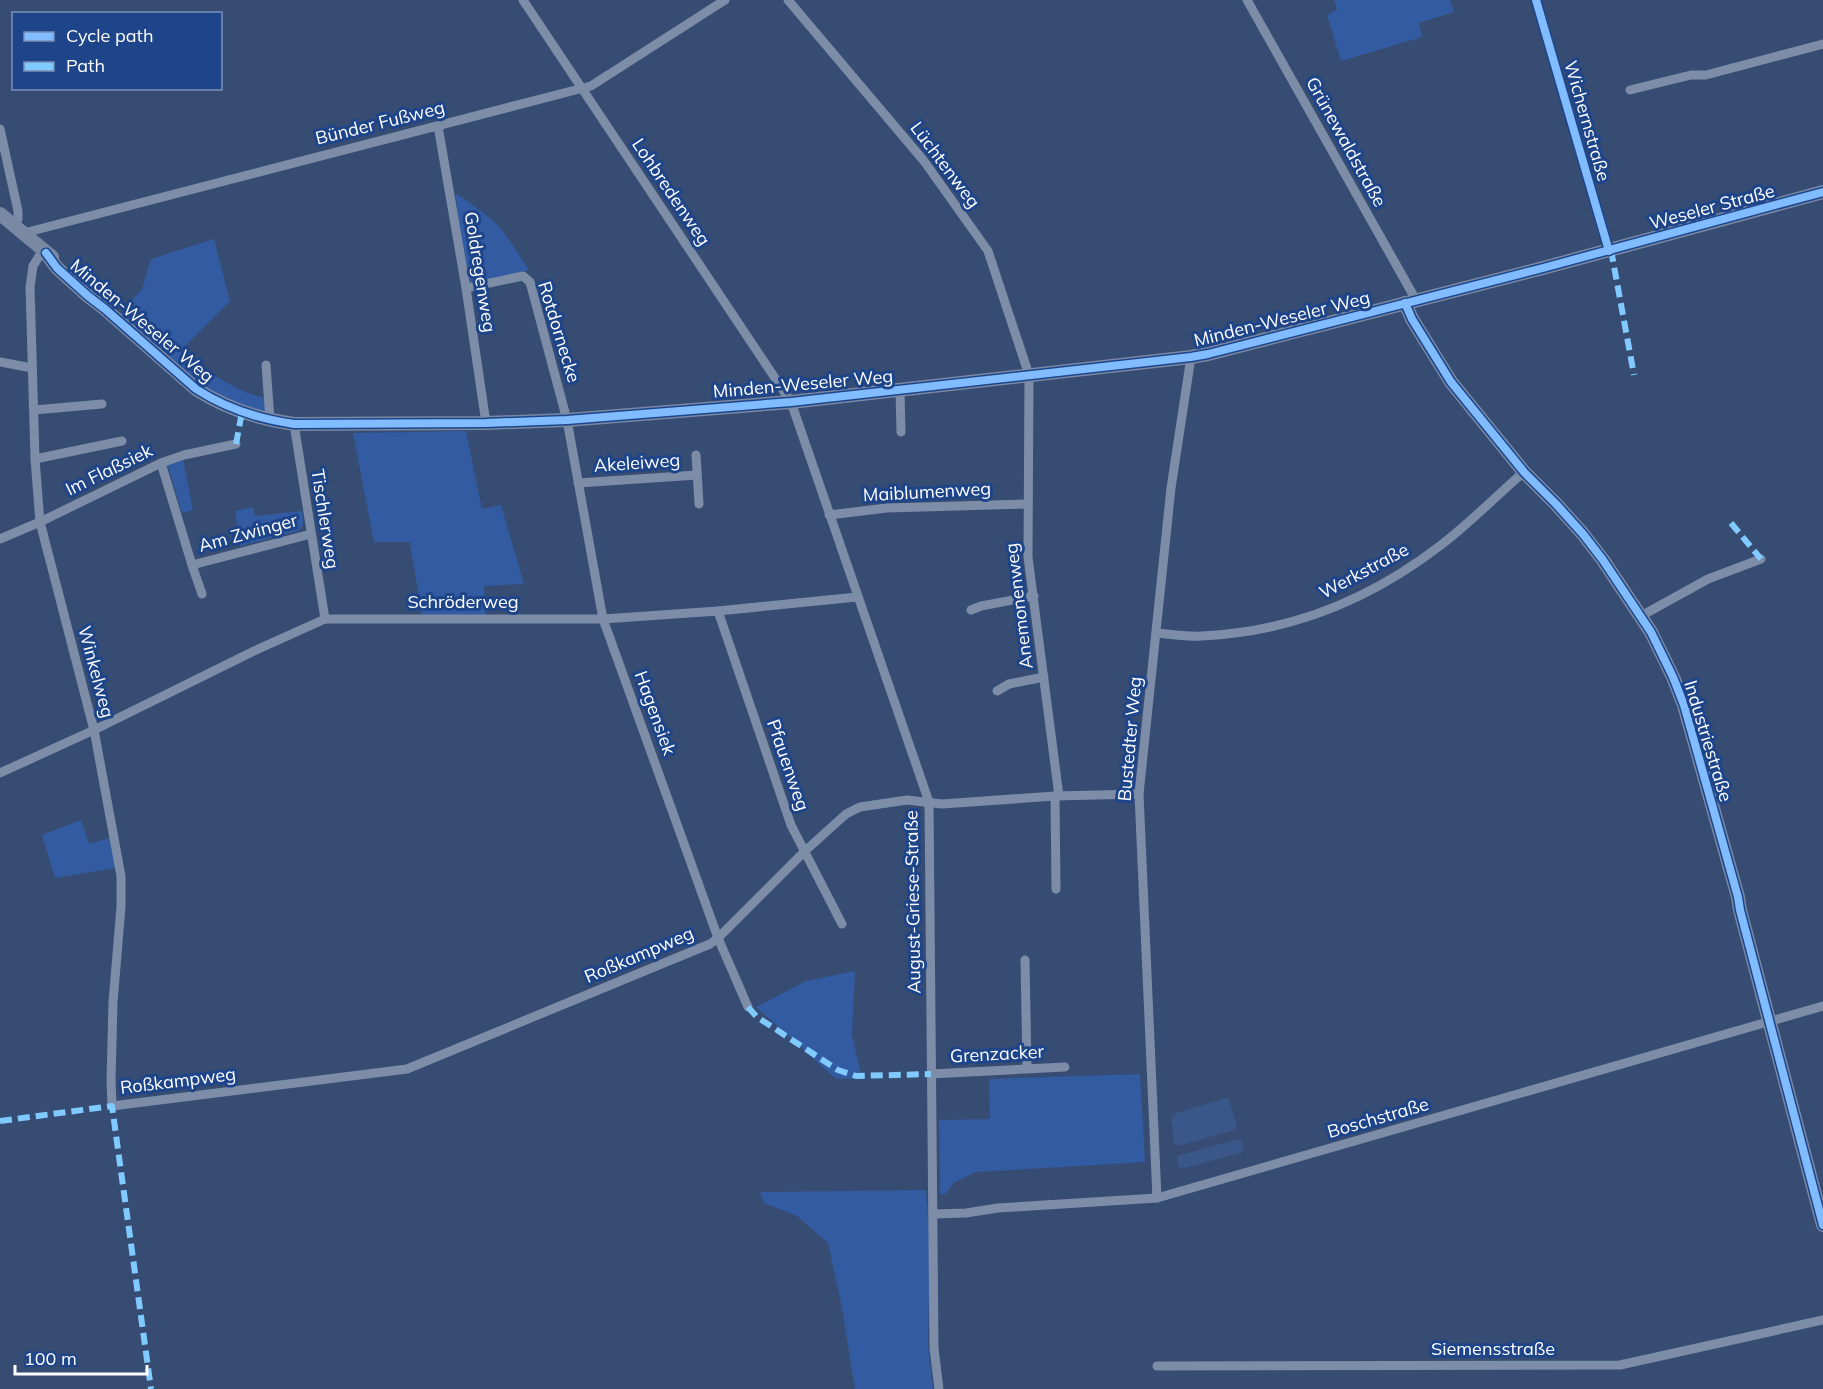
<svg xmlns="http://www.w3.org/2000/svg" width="1823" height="1389" font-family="Mulish,sans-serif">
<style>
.green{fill:#335ba1}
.water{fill:#3b5688}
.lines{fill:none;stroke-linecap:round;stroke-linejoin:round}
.street{stroke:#7d8da7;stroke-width:9}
.secondary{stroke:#7988a3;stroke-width:14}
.quiet{stroke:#80caff;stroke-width:6;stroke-dasharray:12 6;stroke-linecap:butt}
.cycleway-casing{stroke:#1e458a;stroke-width:11}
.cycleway{stroke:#80bcff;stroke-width:8}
.labels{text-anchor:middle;stroke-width:6;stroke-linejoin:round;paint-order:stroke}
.street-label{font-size:18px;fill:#fff;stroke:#1e458a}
</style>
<rect width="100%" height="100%" fill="#364c72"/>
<g class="green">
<path d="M1334,0H1450L1454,12L1419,23L1422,37L1341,61L1327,15L1337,10Z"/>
<path d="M455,193C469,202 484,212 496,224C509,237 519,255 529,270L477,283L470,281L467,277Z"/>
<path d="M214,239L230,301L180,351C206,369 234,392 266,398V415L244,408L198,384L120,314L142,289L151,259Z"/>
<path d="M466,431L482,509L501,505L524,584L484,586L486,617L422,616L410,542H374L353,433Z"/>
<path d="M183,459L193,510L182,513L167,463Z"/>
<path d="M253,507L255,516L302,511C303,519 305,526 298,531L240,546L235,511Z"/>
<path d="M81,820L89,844L110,838L115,868L55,878L42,835Z"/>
<path d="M855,971L852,1036L862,1078L836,1079L756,1007L806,981Z"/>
<path d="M1140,1074L1145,1162L976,1172L955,1182L945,1194H940L939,1120L990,1119L989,1079Z"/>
<path d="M926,1190L930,1241L928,1345L933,1389H855L842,1308L828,1243L797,1216L764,1203L760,1192Z"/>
</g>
<g class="water">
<path d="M1228,1097L1237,1125L1235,1130L1179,1146L1174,1143L1171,1119L1174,1114Z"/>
<path d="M1238,1139L1242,1141L1244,1150L1241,1153L1181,1169L1178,1167L1177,1156Z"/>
</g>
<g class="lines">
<g class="street">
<path d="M523,0L791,402L929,802L934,1348L939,1389"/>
<path d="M788,0L924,161L988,251L1029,375L1028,557L1059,796"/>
<path d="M1247,0L1416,300"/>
<path d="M1536,0L1609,251"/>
<path d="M1630,90L1691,75H1706L1823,44"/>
<path d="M438,126L466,288L486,423"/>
<path d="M0,129L18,211V219L15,225"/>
<path d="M24,233L591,86L725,0"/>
<path d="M43,250L33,266L30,287L35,459L40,522L94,730L121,876V907L113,1002L111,1081L112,1106L407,1069L710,944L718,938L805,851L846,814L860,807L907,800L942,804L1055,796L1139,794"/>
<path d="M466,288L523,276L530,282L567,420L603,619L718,938L748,1007"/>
<path d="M0,362L32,368"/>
<path d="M266,365L270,420"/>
<path d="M900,390L901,432"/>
<path d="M34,410L102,404"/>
<path d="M294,424L325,619"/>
<path d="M696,455L699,504"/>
<path d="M35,459L122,441"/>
<path d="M161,463L192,565L311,534"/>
<path d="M578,483L697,475"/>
<path d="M829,515L887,508L1028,504"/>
<path d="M0,539L40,522L161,463L184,455L236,444"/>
<path d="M192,565L202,594"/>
<path d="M971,610L981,606L1034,596"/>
<path d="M718,611L791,825L842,924"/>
<path d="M1641,616L1708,579L1761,559"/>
<path d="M1156,633C1171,634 1187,637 1202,636C1291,632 1371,599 1441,545C1470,523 1496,496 1524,472"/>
<path d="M997,691L1009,684L1044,677"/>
<path d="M0,773L94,730L254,651L325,619H603L718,611L857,597"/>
<path d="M1055,796L1056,889"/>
<path d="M1025,960L1027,1068"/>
<path d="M931,1074L1065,1067"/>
<path d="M1157,1198L1139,794L1171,488L1191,357"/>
<path d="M933,1214L966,1213L998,1208L1157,1198L1823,1006"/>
<path d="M1157,1366L1620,1365L1823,1320"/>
</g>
<g class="secondary">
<path d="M0,214L52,257"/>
<path d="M46,253L57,268L88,296L105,309L196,389C227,409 258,419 294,424L486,423L567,420L791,402L1191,357L1208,354L1543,268L1823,192"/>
<path d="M1405,303L1412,319L1451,382L1524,472L1556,504L1583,534L1603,560L1651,632L1673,677L1684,705L1738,897L1740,910L1823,1225"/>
</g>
<g class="quiet">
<path d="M1611,250L1634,375"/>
<path d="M236,444L242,412"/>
<path d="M1731,523L1761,559"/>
<path d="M748,1007L757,1017L838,1070L856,1076L931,1074"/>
<path d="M0,1121L112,1106L151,1389"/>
</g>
<g class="cycleway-casing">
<g id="cycleway">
<path d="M1536,0L1609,251"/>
<path d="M46,253L57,268L88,296L105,309L196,389C227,409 258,419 294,424L486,423L567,420L791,402L1191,357L1208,354L1543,268L1823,192"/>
<path d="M1405,303L1412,319L1451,382L1524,472L1556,504L1583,534L1603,560L1651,632L1673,677L1684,705L1738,897L1740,910L1823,1225"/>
</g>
</g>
<use href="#cycleway" class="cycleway"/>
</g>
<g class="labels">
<g class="street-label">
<text transform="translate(1587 121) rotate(74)" y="6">Wichernstraße</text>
<text transform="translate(380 123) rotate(-14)" y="6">Bünder Fußweg</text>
<text transform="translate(1346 142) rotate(61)" y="6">Grünewaldstraße</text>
<text transform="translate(945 165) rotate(53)" y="6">Lüchtenweg</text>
<text transform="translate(671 192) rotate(56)" y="6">Lohbredenweg</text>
<text transform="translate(1712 207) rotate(-15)" y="6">Weseler Straße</text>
<text transform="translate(480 272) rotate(81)" y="6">Goldregenweg</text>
<text transform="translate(1282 319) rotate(-14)" y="6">Minden-Weseler Weg</text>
<text transform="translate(142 321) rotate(40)" y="6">Minden-Weseler Weg</text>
<text transform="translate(559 332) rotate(73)" y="6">Rotdornecke</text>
<text transform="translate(803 384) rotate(-5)" y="6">Minden-Weseler Weg</text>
<text transform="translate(637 463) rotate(-4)" y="6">Akeleiweg</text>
<text transform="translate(109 470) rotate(-26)" y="6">Im Flaßsiek</text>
<text transform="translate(927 492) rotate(-3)" y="6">Maiblumenweg</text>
<text transform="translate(325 519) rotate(81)" y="6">Tischlerweg</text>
<text transform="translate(248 533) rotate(-15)" y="6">Am Zwinger</text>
<text transform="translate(1364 571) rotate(-28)" y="6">Werkstraße</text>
<text x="463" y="608">Schröderweg</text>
<text transform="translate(1019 606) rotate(-97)" y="6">Anemonenweg</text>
<text transform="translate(96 672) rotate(75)" y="6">Winkelweg</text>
<text transform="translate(655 713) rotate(70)" y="6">Hagensiek</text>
<text transform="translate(1130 739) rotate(-85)" y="6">Bustedter Weg</text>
<text transform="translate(1708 741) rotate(73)" y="6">Industriestraße</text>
<text transform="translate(788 765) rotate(71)" y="6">Pfauenweg</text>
<text transform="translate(913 902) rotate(-91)" y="6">August-Griese-Straße</text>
<text transform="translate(639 955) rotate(-23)" y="6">Roßkampweg</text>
<text transform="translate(997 1054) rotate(-3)" y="6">Grenzacker</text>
<text transform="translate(178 1081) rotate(-7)" y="6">Roßkampweg</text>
<text transform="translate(1378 1118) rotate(-16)" y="6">Boschstraße</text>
<text x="1493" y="1355">Siemensstraße</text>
</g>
</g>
<rect x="12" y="12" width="210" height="78" fill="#1e458a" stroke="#788fb9" stroke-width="1.5"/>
<rect x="24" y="32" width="30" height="9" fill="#80bcff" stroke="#788fb9" stroke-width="1.5"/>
<text x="66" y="42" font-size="18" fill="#ffffff">Cycle path</text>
<rect x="24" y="62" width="30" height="9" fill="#80caff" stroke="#788fb9" stroke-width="1.5"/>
<text x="66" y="72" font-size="18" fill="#ffffff">Path</text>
<path d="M15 1365v9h132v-9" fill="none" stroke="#ffffff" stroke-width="3"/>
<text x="24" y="1365" font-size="18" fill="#ffffff" stroke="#1e458a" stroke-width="4.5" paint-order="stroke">100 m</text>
</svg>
